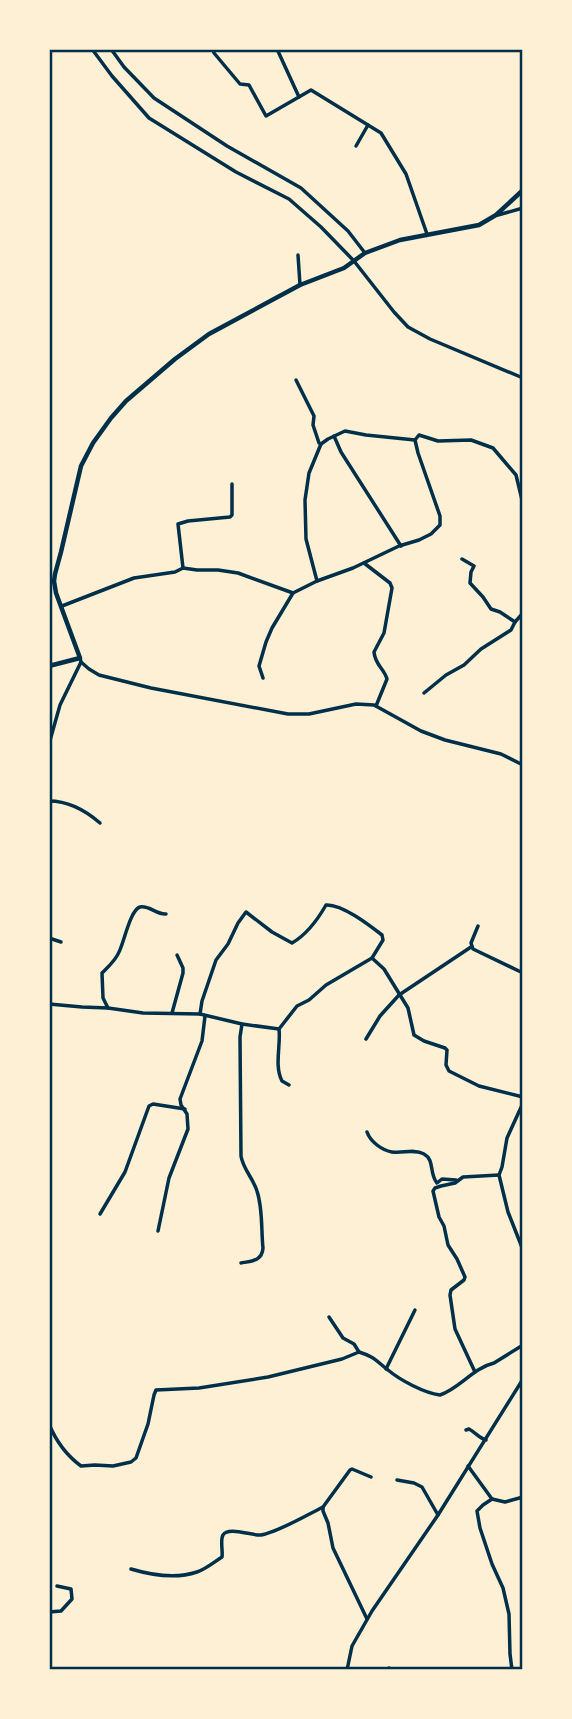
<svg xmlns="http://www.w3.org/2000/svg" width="572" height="1719" font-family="'Nunito Sans',sans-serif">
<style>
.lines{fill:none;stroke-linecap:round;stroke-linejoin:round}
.minor{stroke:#003049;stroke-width:3.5}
.tertiary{stroke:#003049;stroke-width:4.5}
.neatline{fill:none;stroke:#003049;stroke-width:2.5}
</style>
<rect width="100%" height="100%" fill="#fdf0d5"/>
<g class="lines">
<g class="minor">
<path d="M92,49L112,76L149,118L236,172L289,199L321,227L354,261L394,312L408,327L430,339L523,378"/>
<path d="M111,49L124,67L154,98L227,146L301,188L348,231L365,253"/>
<path d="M213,49L214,53L240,84L249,85L266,116L311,90L381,133L406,174L427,234"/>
<path d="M277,49L299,97"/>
<path d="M356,146L368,125"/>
<path d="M498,215L523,208"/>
<path d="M298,255L300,285"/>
<path d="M296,380L314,416L313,425L319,443L321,444"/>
<path d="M334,436L341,452L401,546"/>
<path d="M462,559L474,566L471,572L470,583L483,597L491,609L500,612L515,622"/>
<path d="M364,563L390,583L392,588L384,633L374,652C375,665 384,668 387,679L376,706"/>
<path d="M183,568L178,524L188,521L230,517L232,515V484"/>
<path d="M317,581L353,568L399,546L419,540L431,534L440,525V516L418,453L415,440"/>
<path d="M62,606L134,578L175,572L183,568L197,570H218L238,573L293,593"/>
<path d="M80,658L81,662L89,669L99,675L151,688L288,714H309L356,704L374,705L421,731L445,740L501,754L523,765"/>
<path d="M263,678L259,666L266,642L272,628L293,593L317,581L306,539L305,500L309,473L321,444L328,439L345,431L366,435L415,440L419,435L438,441L471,440L493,448L516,475L523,504"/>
<path d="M424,693L446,675L464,665L481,649L511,630L515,622L523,613"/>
<path d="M49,744L60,705L81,662"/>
<path d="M49,801C69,801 85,810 100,823"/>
<path d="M478,926L471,943L473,949L523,973"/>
<path d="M49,938L61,942"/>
<path d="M49,1004L82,1007L108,1008L143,1013L200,1014L242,1024L279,1029"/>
<path d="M108,1008L103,998L102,973C108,967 116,960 119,952C124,943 130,910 140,907C149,905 157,915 166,914"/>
<path d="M172,1013L183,973V968L177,955"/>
<path d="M200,1014L202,1001L216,960L228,944L238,923L246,912L272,932L292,943C306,935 318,919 326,905C342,904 369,925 382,935L383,940L372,958"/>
<path d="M366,1039L380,1016L399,995L471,947"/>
<path d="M289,1085L282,1081C274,1066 281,1045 279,1029L297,1006L309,1000L326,985L372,958L384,969L408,1008L414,1035L424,1041L445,1048L447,1050L446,1065L449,1071L479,1086L523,1097"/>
<path d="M523,1103L507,1138L502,1167L499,1175L508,1212L523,1250"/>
<path d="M367,1132C369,1138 372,1141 377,1145C396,1160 408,1146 424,1154C435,1160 429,1174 437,1183L442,1179L456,1180"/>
<path d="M100,1214L125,1172L149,1106L153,1104L185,1109"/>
<path d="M158,1231L169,1178L188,1129L187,1114L181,1105L180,1099L202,1041L205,1016"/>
<path d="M241,1263C252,1261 262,1261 263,1248C261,1230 263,1209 257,1191C253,1178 243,1169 241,1156L240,1037L242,1024"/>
<path d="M329,1317L343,1338L354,1344L359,1352"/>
<path d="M386,1369L415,1310"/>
<path d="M475,1372L455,1329L450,1295L451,1290L464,1280L465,1277L457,1259L448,1245L444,1226L439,1217L433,1191L435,1188L441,1186L455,1183L463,1177L499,1175"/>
<path d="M49,1424C56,1441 66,1455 81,1466L95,1465L113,1466L131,1462L136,1458L148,1424L154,1395L156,1390L199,1388L268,1377L342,1359L359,1352C375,1357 375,1360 388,1370C400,1380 424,1393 440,1395C459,1389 473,1368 494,1363L523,1345"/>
<path d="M466,1430L469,1429C475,1432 479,1438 486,1440"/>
<path d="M468,1466L492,1499"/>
<path d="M397,1480L414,1483L422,1487L438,1515"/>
<path d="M131,1569C151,1575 176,1579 197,1572C206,1569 214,1562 222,1557C223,1551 220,1540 223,1535C228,1526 252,1536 261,1535C278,1532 307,1515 323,1507"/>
<path d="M49,1612L61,1611L72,1599L71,1589L57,1586"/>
<path d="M367,1619L333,1548L328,1523L323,1511V1507L350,1470L352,1469L371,1477"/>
<path d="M347,1670L352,1646L372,1611L438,1515L523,1379"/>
<path d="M384,1670L389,1668"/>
<path d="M512,1670L510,1654L509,1614L503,1588L492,1564L480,1528L477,1511L483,1505L492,1499L505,1502L523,1497"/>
</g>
<path class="tertiary" d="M49,666L80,658L56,593L54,581L55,574L61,552L81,466L93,443L111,418L126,401L175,359L209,334L300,285L344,268L365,253L400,240L479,225L496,215L523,190"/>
</g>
<rect width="572" height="1719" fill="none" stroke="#fdf0d5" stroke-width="102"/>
<rect x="51" y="51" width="470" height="1617" class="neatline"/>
</svg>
